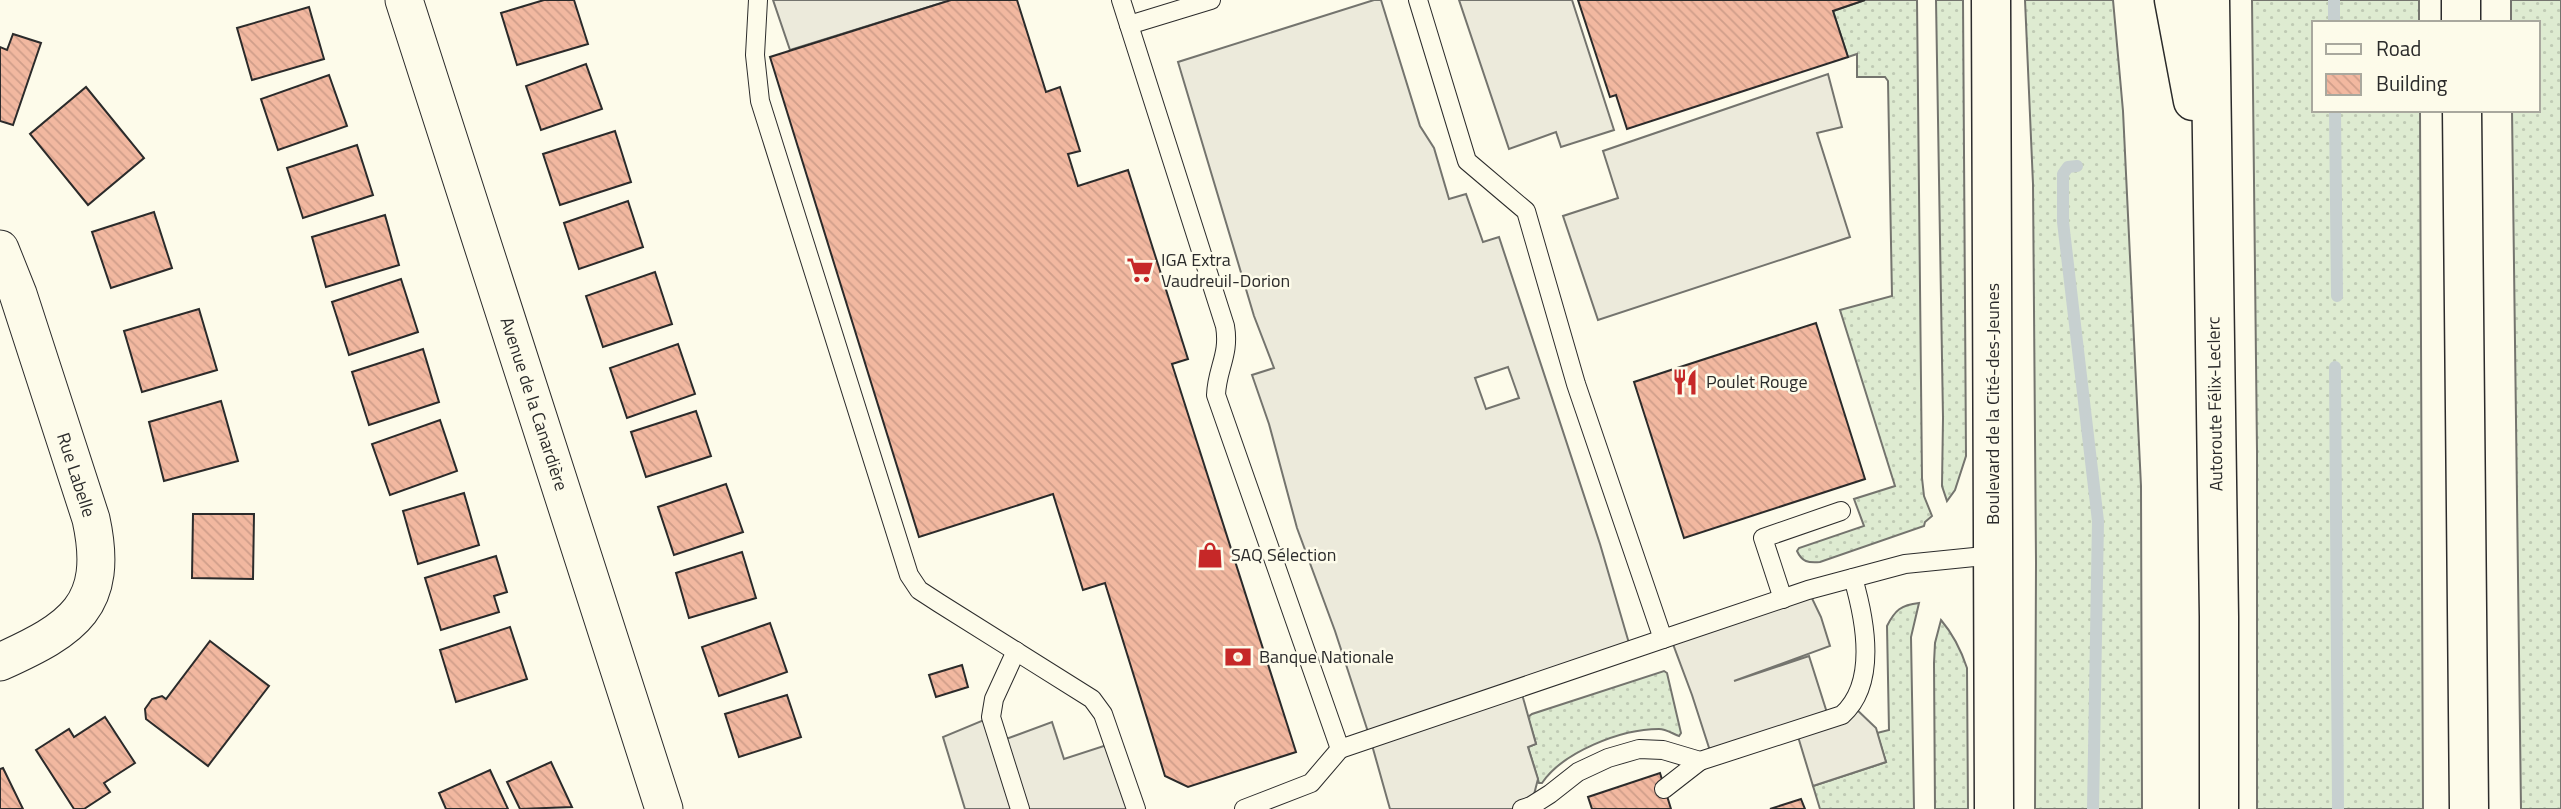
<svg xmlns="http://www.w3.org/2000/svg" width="2561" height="809" font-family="'Titillium Web',sans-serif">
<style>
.grass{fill:url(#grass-dots);stroke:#74746e;stroke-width:2}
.parking{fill:#eceadb;stroke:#74746e;stroke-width:2;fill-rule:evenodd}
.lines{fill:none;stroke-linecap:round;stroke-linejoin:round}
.stream{stroke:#c7d0d0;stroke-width:12}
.building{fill:url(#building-back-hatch);stroke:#2b2b2b;stroke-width:2}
.service-casing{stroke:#2b2b2b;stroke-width:20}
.minor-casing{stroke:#2b2b2b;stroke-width:39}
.tertiary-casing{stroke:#2b2b2b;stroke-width:41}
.motorway-casing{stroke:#2b2b2b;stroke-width:41}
.service{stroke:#fdfbea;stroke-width:18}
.minor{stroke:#fdfbea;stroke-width:37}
.tertiary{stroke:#fdfbea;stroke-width:38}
.motorway{stroke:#fdfbea;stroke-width:38}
.labels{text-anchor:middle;stroke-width:5;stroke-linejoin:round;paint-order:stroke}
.poi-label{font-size:18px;fill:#2b2b2b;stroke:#fdfbea;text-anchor:start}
.street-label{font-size:18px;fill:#2b2b2b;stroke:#fdfbea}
</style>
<defs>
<pattern id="grass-dots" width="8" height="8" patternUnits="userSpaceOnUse" patternTransform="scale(1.75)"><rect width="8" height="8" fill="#deebd1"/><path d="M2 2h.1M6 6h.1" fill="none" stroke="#bfcab4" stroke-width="1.8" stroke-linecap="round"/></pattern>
<pattern id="building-back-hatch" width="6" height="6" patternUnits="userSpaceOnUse" patternTransform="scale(1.75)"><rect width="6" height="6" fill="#f2b8a0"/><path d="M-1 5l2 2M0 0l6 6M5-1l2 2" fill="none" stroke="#d09e8a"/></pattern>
</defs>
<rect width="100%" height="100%" fill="#fdfbea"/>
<g class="grass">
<path d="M1865,0H1917L1922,478L1924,496L1932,516L1925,522L1924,526L1820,562C1808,563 1802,562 1797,551L1799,548L1864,526L1854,499L1895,486L1840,310L1892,296L1888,81L1885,77H1857V54L1848,57L1833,11Z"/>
<path d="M1936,0H1963L1966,456L1955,490L1947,501L1942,486L1943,418Z"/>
<path d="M2025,0H2113L2123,111L2141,486L2142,809H2035L2036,562L2033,184Z"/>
<path d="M2252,0H2419V23H2314V110H2420L2423,809H2257V451Z"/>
<path d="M2511,0H2561V809H2521L2512,110H2538V23H2511Z"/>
<path d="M1919,603L1911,637L1914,809H1820L1813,786L1886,762L1877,733L1889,730L1887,626C1895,610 1901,605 1919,603Z"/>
<path d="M1941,620C1953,634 1961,650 1967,668L1968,809H1935L1934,663L1935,643Z"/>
<path d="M1664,671L1667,673L1681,733L1679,736C1673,734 1666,729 1659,729C1621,729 1563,752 1542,783H1539L1528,747L1536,744L1528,717L1532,714Z"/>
</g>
<g class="parking">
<path d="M773,0H951L790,50Z"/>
<path d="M1374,0H1381L1420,126L1434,148L1449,199L1466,194L1483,242L1499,237L1600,544L1631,650L1520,687L1536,744L1528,747L1538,779L1531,806L1522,809H1390L1370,738L1335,631L1297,528L1269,424L1252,375L1274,368L1254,316L1178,62ZM1508,367L1519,398L1486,409L1475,378Z"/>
<path d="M1459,0H1572L1614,130L1561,147L1556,132L1509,149Z"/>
<path d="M1828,74L1842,127L1817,133L1850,237L1598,320L1563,216L1618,198L1603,151Z"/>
<path d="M1808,590L1821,617L1830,646L1734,681L1809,656L1829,719L1853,706L1876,728L1886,762L1813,786L1796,730L1712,757L1692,695L1670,636Z"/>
<path d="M991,717L998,742L1052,722L1064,759L1113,743L1136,809H965L943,737Z"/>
</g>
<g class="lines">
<g class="stream">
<path d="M2334,0V23"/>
<path d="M2335,110L2337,296"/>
<path d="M2077,166L2068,167L2063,174V222L2098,521L2093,809"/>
<path d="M2335,367L2338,809"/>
</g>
</g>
<g class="building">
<path d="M544,0H574L588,44L517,65L501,13Z"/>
<path d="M951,0H1017L1046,92L1060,87L1080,151L1068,154L1078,186L1128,170L1188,359L1172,364L1296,752L1188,787L1165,776L1105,583L1083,590L1053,494L919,537L770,57Z"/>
<path d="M1578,0H1865L1833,11L1848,57L1627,129L1616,95L1610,97Z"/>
<path d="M309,7L324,59L252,80L237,28Z"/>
<path d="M13,34L41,43L13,125L0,121V47L7,50Z"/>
<path d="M586,64L602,109L541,130L526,86Z"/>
<path d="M329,75L347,126L278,150L261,99Z"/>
<path d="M86,87L144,158L88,205L30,134Z"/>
<path d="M615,131L631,182L560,205L543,154Z"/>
<path d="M357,145L373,195L303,218L287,168Z"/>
<path d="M628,201L643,247L579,269L564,223Z"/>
<path d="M154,212L172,268L111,288L92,232Z"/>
<path d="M385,215L399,265L326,287L312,237Z"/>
<path d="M655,272L672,324L603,347L586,296Z"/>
<path d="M401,279L418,332L349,355L332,302Z"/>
<path d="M199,309L217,370L142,392L124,331Z"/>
<path d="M1816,323L1865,479L1684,538L1634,382Z"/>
<path d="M678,344L695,394L627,418L610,368Z"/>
<path d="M423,349L439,402L369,425L352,372Z"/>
<path d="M221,401L238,461L164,481L149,422Z"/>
<path d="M696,411L711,456L646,477L631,432Z"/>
<path d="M440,420L457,471L390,495L372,444Z"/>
<path d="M726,484L743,532L674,555L658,507Z"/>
<path d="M464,493L479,545L418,564L403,511Z"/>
<path d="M193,514H254L253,579L192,578Z"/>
<path d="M742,552L756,598L689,618L676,573Z"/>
<path d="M496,556L507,592L494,596L499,612L441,630L425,578Z"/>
<path d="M770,623L787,672L719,696L702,647Z"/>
<path d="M510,627L527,679L456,702L440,650Z"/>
<path d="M210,641L269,686L208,766L146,719L145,709L152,699L162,696L166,699Z"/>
<path d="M962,665L968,687L936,697L929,675Z"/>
<path d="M787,695L801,737L739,757L725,714Z"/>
<path d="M105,717L135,763L104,783L110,792L84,809H74L36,750L69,729L74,737Z"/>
<path d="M551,762L572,807L520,809L507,782Z"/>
<path d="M3,768L23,809H0V769Z"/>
<path d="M490,770L508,809H446L439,793Z"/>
<path d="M1660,773L1671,809H1592L1588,797Z"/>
<path d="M1801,799L1805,809H1770Z"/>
</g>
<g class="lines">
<g class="service-casing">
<g id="service">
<path d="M758,0L755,55L760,101L909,575L919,590L939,603L1092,699L1103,714L1136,809"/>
<path d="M1121,0L1225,326C1230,355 1217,368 1216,395L1340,749L1663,639"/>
<path d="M1418,0L1467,161L1526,211L1576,384L1663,639L1808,590L1905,564L1994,555"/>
<path d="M1129,25L1211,0"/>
<path d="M1783,599L1763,538L1841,511"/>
<path d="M1016,651L994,699L991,717L1020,809"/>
<path d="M1664,789L1700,761"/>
<path d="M1244,809L1311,783L1340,749"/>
<path d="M1522,809L1531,806L1550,794L1578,772L1608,758L1639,749L1663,750L1700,761L1842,715C1878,683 1865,619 1853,578"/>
</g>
</g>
<g class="minor-casing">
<g id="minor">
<path d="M404,0L664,809"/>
<path d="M0,249L18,294L91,519C110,606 73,629 0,662"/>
</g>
</g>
<g class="tertiary-casing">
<path id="tertiary" d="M1991,0L1994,809"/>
</g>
<g class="motorway-casing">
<g id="motorway">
<path d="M2174,0L2193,101"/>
<path d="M2210,0L2219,617V809"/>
<path d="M2461,0V23"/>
<path d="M2462,110L2469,809"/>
</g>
</g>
<use href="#service" class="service"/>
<use href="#minor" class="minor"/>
<use href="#tertiary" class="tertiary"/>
<use href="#motorway" class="motorway"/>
</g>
<defs>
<g id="supermarket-bare" transform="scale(2.1)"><path d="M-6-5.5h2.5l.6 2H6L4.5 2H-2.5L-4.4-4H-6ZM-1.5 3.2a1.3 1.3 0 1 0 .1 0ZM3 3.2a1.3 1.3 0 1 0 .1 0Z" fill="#c62828" stroke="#fdfbea" stroke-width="2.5" paint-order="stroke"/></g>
<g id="restaurant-bare" transform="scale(2.1)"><path d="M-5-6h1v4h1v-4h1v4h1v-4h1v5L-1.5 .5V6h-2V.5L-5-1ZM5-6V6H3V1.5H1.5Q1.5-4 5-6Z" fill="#c62828" stroke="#fdfbea" stroke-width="2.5" paint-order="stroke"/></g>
<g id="shop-bare" transform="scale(2.1)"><path d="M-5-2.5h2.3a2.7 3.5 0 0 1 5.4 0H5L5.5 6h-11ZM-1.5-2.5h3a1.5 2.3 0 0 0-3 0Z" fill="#c62828" stroke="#fdfbea" stroke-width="2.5" paint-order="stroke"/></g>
<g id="bank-bare" transform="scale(2.1)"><path d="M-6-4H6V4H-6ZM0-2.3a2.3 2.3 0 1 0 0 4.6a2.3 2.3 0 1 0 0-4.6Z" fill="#c62828" stroke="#fdfbea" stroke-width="2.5" paint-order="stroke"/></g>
</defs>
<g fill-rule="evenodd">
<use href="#supermarket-bare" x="1140" y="270"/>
<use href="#restaurant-bare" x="1685" y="382"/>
<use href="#shop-bare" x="1210" y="555"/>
<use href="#bank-bare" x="1238" y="657"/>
</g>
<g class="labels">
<g class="poi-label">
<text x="1161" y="266">IGA Extra<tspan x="1161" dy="21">Vaudreuil-Dorion</tspan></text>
<text x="1706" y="388">Poulet Rouge</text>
<text x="1231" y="561">SAQ Sélection</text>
<text x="1259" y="663">Banque Nationale</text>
</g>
<g class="street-label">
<text transform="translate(534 404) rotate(72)" y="6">Avenue de la Canardière</text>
<text transform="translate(1993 404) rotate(-90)" y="6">Boulevard de la Cité-des-Jeunes</text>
<text transform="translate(2215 404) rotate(-91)" y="6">Autoroute Félix-Leclerc</text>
<text transform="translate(76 475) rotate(72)" y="6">Rue Labelle</text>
</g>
</g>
<rect x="2312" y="21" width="228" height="91" fill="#fdfbea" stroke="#a9a89e" stroke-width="2"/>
<rect x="2326" y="44" width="35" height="10" fill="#fdfbea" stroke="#a9a89e" stroke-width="2"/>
<text x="2376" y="56" font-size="21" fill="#2b2b2b">Road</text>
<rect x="2326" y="74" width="35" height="21" fill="url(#building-back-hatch)" stroke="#a9a89e" stroke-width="2"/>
<text x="2376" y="91" font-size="21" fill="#2b2b2b">Building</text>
</svg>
